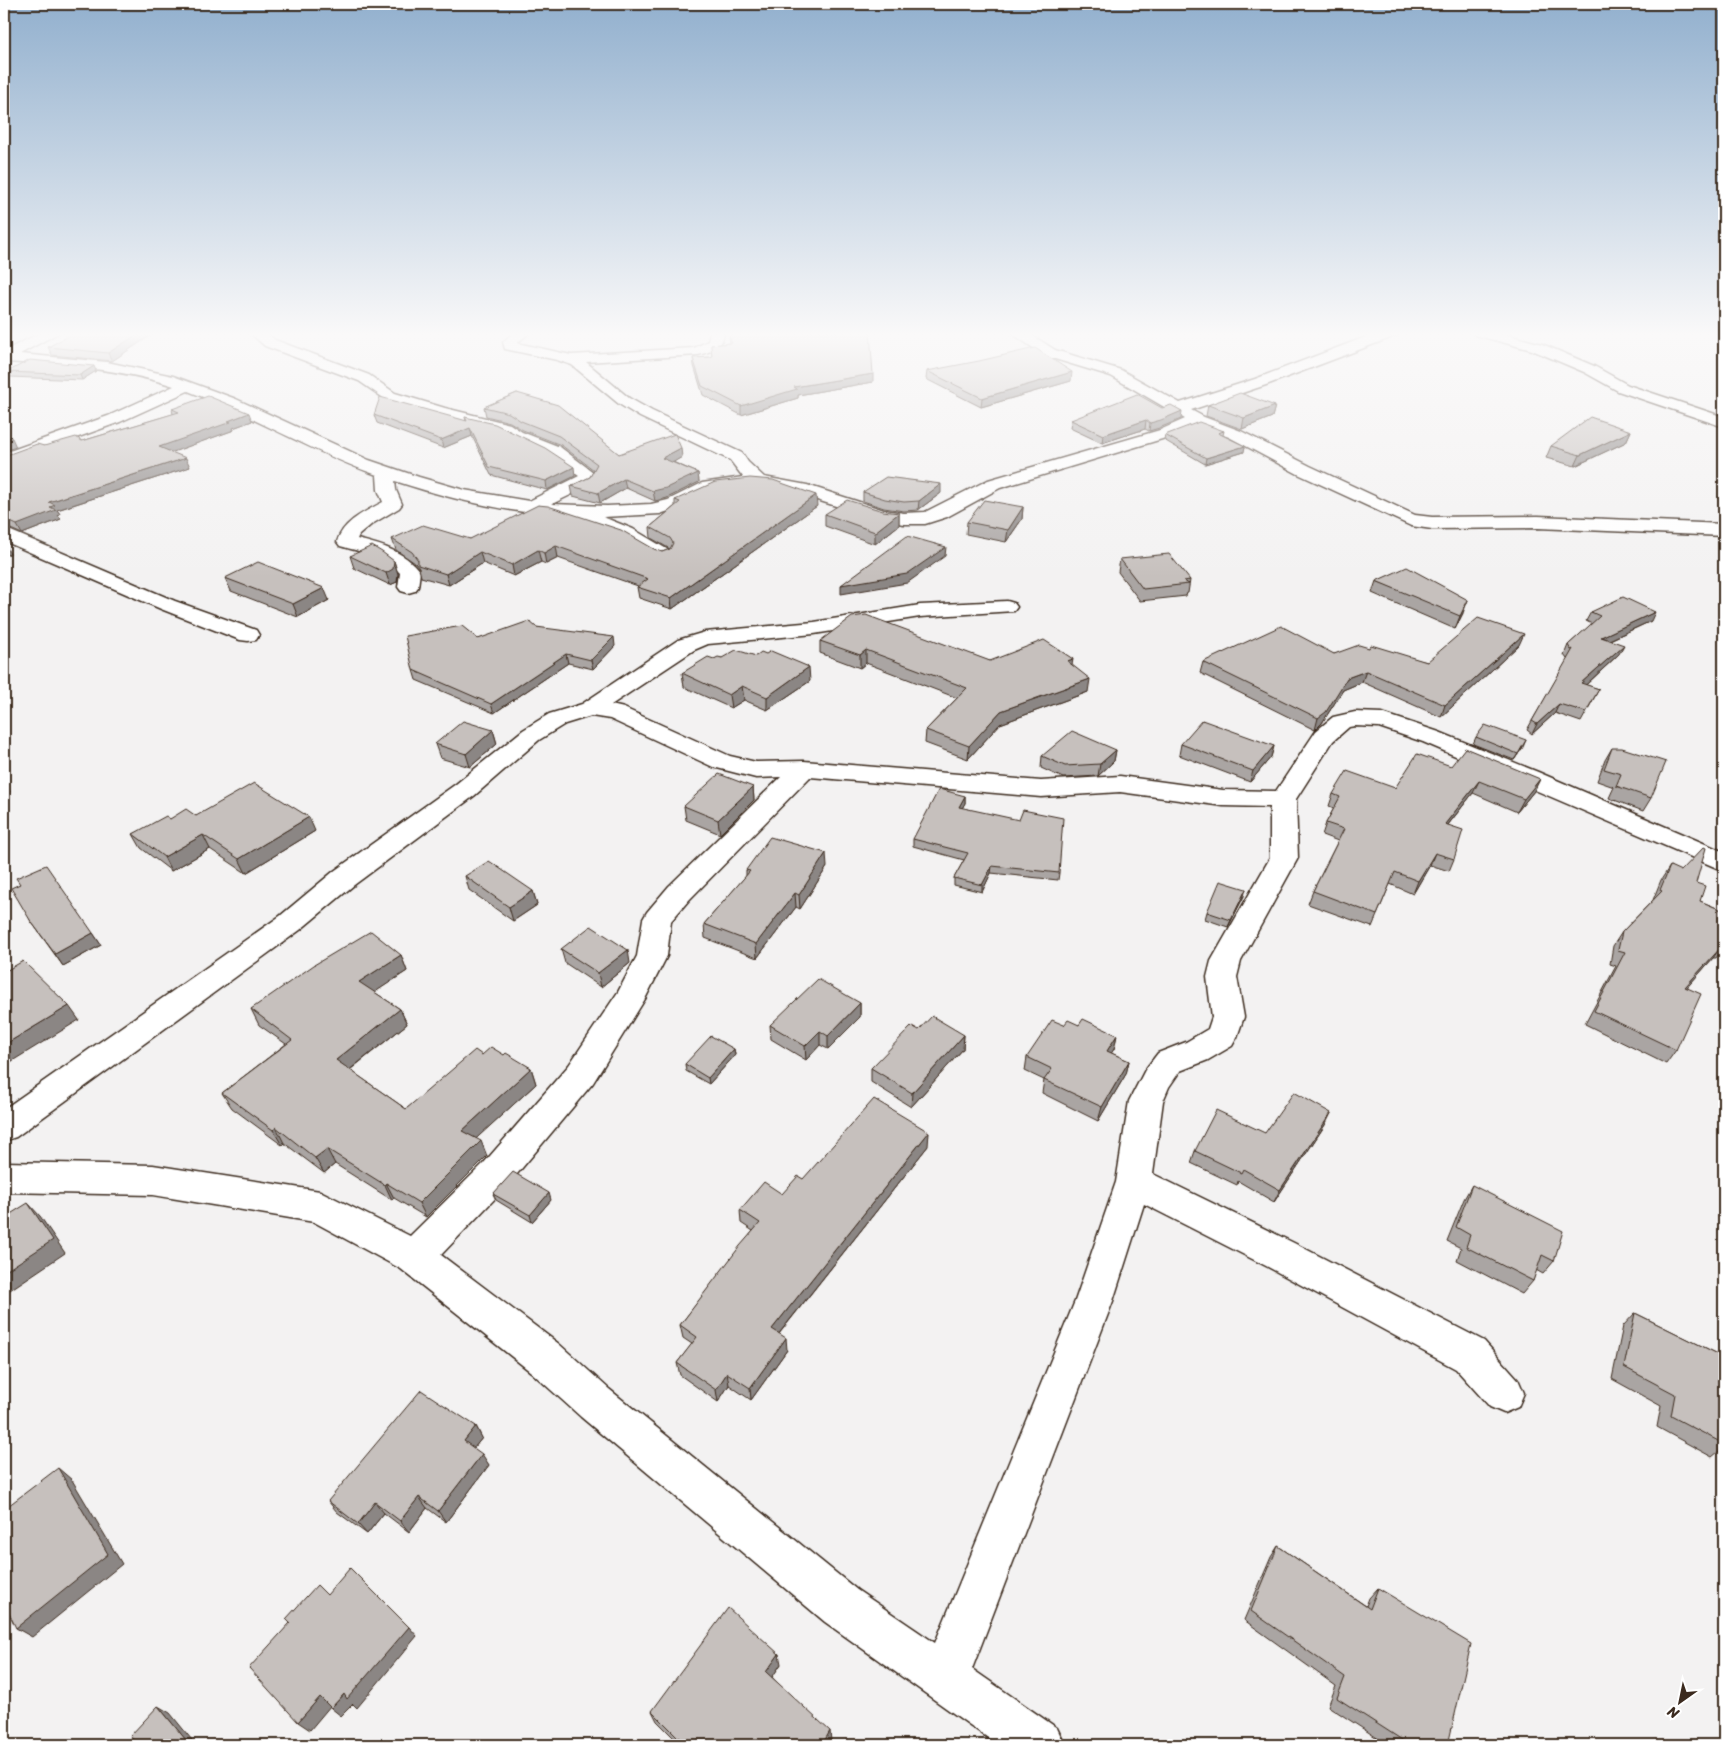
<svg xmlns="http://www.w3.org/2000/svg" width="1728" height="1749" font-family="Sriracha,sans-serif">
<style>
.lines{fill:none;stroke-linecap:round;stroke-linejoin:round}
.minor-casing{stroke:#3b2a1e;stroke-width:3}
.minor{fill:#fff;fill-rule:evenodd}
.wall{fill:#aaa5a3;stroke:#3b2a1e}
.shaded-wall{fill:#8b8684;stroke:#3b2a1e}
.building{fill:#c6c0bd;stroke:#3b2a1e}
</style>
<rect width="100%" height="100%" fill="#f3f2f2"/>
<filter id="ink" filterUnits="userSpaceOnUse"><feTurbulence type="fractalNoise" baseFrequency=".02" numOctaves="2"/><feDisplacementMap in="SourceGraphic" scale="10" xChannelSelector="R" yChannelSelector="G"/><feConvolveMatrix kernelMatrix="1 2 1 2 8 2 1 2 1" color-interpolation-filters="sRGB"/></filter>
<g filter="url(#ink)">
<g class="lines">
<g class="minor-casing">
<g id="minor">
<path d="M42,332H60L20,354L107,362L173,376L236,399L369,460L419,477L464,490L529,501L579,476L548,455L510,438L498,431L434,415L385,399L359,381L265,346L249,332H265L275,340L369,375L395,393L445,408L510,424L522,432L560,447L597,475L591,485L552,504L607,506L651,504L668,500L702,483L743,477L730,460L640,417L619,404L572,365L557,360L505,349L503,342L514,332H530L517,343L571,355L694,348L708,341L710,332H724C723,348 711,352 698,355L586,362L629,398L652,411L742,453L748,462L764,477L807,485L884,510L904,513L925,512L988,480L1160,430L1185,419L1111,376L1045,356L1010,332H1027L1055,350L1121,370L1180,403L1255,379L1379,332H1400L1398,335L1266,385L1191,410L1204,417L1241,431L1310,466L1415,515L1432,517L1538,516L1724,524V536L1538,528L1432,529L1411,526L1298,474L1229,437L1198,426L1172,436L1000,488L947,517L925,524H904L883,521L795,493L779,489L751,487L715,491L680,507L660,514L603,517L633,529L670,551L673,555L670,559L663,561L656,559L619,537L581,522L579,517C516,514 455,501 395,481L396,490L402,504L399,508L372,524L359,535L357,539C381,545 405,551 420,572L418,587L415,591L408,593L401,591L398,587L400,573C385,556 361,552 340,546L337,542C342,522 366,511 383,502L378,490L377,475C312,452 252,415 188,391L120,422L4,464V453L108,416L174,386C119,368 61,365 4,362V351Z"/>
<path d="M1473,332H1497L1542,344L1594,366L1628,385L1724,417V427L1618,391L1584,372L1532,350L1475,335Z"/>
<path d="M4,528L175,601L256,630L259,635L256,640L248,641L240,640L161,609L4,541Z"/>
<path d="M1007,601L1014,603L1017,607L1014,611L920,617L814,634L708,644L694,650L611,705L624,708L730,756L756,762L804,761L1041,781L1120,776L1223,790L1276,791L1316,731L1333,717L1355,712L1382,713L1439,732L1538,772L1724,852V871L1423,742L1379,727L1355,726L1349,727L1333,741L1296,799L1298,858L1241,961L1237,977L1244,1017L1237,1037L1232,1046L1208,1060L1180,1071L1169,1087L1163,1101L1153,1174L1294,1243L1484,1341L1518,1379L1524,1393L1518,1407L1504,1413L1490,1407L1456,1369L1268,1267L1144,1204L1113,1301L972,1669L1057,1728L1065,1745H998L825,1622L581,1417L531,1372L401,1269L314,1222L153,1195L4,1192V1162L153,1165L320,1191L410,1236L483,1164L569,1065L618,992L637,956L643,919L647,912L669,886L781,777L756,778L713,767L610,719L591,716L565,724L539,740L474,796L354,885L300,930L16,1137L4,1141V1109L280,916L334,871L456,784L523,730L549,714L582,704L678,640L705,632L814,622L920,605ZM810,777L1041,797L1120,792L1223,806L1270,807V858L1211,961L1207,977L1212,1017L1208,1029L1186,1042L1158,1053L1145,1070L1129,1101L1116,1182L1075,1301L935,1643L857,1590L609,1389L559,1344L441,1255L507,1186L593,1083L645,999L667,956L671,921L689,900Z"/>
</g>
</g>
<use href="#minor" class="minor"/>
</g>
<g class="wall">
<path d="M76,332H156L112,361L52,355L48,347Z"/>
<path d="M731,332L873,382L798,395V398L741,415L703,395L694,366L693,358L712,357L711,345L730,343L729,336H731Z"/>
<path d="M96,371L82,380L10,377L7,372Z"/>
<path d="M927,371L1071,381L981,407L926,379Z"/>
<path d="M517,393L619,454L682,457L673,462L698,473L699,482L667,498L655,501L626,488L600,503L573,496L571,486L590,477L594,470L561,445L523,430L510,422L486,416L484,407Z"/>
<path d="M1208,405L1275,406L1272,417L1242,429L1206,416Z"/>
<path d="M172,409L252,421L233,428L234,430L172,452L190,467L57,510L60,514L58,515L61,519L22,534L4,526V456L44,446L82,441L173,414Z"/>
<path d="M374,415L466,421L465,417L575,476L547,490L491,475L472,436L443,448L377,423Z"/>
<path d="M1181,419L1159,428L1149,431L1145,429L1102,443L1070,428L1071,420Z"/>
<path d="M1224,431L1223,435L1244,452L1205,464L1164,440L1165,435Z"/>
<path d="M1631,431L1626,442L1575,466L1546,458L1551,446Z"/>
<path d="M863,492L941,493L918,510L904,511L884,508L863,501Z"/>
<path d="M675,500L817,506L672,609L639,598L637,587L638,586L558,558L546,564L541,562L514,576L483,563L449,585L421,577L419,568L415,563L396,550L392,539H470L654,549L662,552L670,549L651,538L650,527L675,506Z"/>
<path d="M1023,507L1022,519L1006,542L966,534L967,522Z"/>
<path d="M899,513V525L875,544L825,526V514Z"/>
<path d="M350,556L394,561L398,574L397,582L390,585L354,568Z"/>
<path d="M1120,559L1190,580L1188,593H1187L1186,596L1140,601L1118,572Z"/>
<path d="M225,578L329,600L298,617L231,591Z"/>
<path d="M1376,581L1463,613L1455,629L1372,593Z"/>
<path d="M1591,612L1651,621L1610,640L1619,654L1586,685L1599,689L1581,722L1555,713L1532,734L1527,730L1532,721L1568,659H1567L1564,655L1568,645L1592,624L1586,621Z"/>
<path d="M536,627L615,646L593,669L568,663L494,713L416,680L413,670L478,639Z"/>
<path d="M820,641L990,661L1072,665L1088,692L1000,724L968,759L925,743L926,730L957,698L866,663L860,668L820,653Z"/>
<path d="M1519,645L1441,717L1362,682L1343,690L1322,723L1315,730L1200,673L1203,662L1334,654L1369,648L1427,662Z"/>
<path d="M722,658L810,681L767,710L744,700L731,708L684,687L682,673L714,659Z"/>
<path d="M493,730L497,744L470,767L440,758L435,744Z"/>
<path d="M1476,737L1523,747L1514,760L1473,744Z"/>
<path d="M1181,744L1274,746L1271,757L1250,782L1179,755Z"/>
<path d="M1612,748L1651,798L1643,811L1609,798L1614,787L1597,781L1605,760Z"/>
<path d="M1116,750L1114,761L1098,776L1063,778L1041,768L1042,756Z"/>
<path d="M1451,766L1540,779L1534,791L1517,812L1473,793L1448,825L1454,859L1449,871L1430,865L1413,894L1390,884L1372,927L1308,904L1313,891L1338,841L1322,835L1326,823L1334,808L1329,806L1333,794L1395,788Z"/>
<path d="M753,787L754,800L720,834L686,820L684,806Z"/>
<path d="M965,796V803L962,808L1059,873L1058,880L991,873L982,892L954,885V878L964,860L913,846V839Z"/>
<path d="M196,816L315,831L246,873L210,849L171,871L141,848L133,834L170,819Z"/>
<path d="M1670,866L1696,883L1700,901L1724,911V947L1716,958H1713L1687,987L1676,1050L1666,1064L1585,1024L1616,966L1610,964L1613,946L1622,932L1653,900L1661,880Z"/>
<path d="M827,867L800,909L796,907L757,958L705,938L704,924L746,876V870Z"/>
<path d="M465,876L533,891L537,905L513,921L469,890Z"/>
<path d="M20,884L93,933L101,945L63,966L30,920Z"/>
<path d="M1244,896L1228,927L1205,919L1207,912Z"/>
<path d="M561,949L630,963L601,987L565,963Z"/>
<path d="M401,955L407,971L374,992L400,1009L407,1024L350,1070L406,1109L482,1055H504L531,1068L536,1084L476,1138L487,1156L426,1217L394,1198L392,1200L335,1164L324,1173L284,1143L282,1145L232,1108L222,1093L286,1044L259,1025L251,1009Z"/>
<path d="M860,1003V1017L828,1049L820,1045L806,1060L771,1039L770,1025Z"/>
<path d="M1064,1025H1079L1117,1035L1114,1049L1111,1053L1129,1061L1126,1074L1098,1121L1042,1093L1044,1080L1025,1071L1027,1057Z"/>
<path d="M919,1030L964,1035L963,1049L911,1107L871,1082V1068Z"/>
<path d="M734,1049L735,1055L709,1084L686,1071L685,1064Z"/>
<path d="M1331,1113L1325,1125L1274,1202L1238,1181L1237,1185L1191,1163L1195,1151L1265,1133Z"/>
<path d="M928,1146L779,1334L787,1350L751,1400L729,1385L718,1402L680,1375L677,1363L692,1344L683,1338L680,1325L753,1231L741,1223L740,1210L782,1194L803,1179Z"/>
<path d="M1472,1185L1554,1261L1543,1274L1536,1270L1533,1281L1522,1294L1457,1260L1461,1248L1447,1241L1464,1199Z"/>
<path d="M493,1194L551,1200L532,1222L496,1200Z"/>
<path d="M1635,1313L1724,1357V1447L1712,1457L1657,1427L1661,1406L1612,1379L1623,1326Z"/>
<path d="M476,1426L482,1438L474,1448L489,1465L446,1522L427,1508L409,1532L384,1513L367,1534L337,1512L328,1501Z"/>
<path d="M1278,1546L1366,1606L1369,1598L1378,1588L1448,1745H1388L1328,1706L1336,1686L1244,1620L1271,1557Z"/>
<path d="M781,1664L772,1677L831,1741L828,1745H681L657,1721L652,1711Z"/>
</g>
<g class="shaded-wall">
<path d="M141,332H156L112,361L108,353Z"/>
<path d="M94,366L96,371L82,380L80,375Z"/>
<path d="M1072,372L1071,381L981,407L982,398Z"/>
<path d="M873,374V382L798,395V398L741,415V406L794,387Z"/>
<path d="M1275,406L1272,417L1242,429L1244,418Z"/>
<path d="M1182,411L1181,419L1159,428L1149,431L1150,423Z"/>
<path d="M249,413L252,421L233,428L234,430L162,456L159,447Z"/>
<path d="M1146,420L1145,429L1102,443L1103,435Z"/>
<path d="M470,428L472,436L443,448L441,440Z"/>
<path d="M1631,431L1626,442L1575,466L1580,455Z"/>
<path d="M12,438L16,447L4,451V441Z"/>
<path d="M1245,446L1244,452L1205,464L1206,458Z"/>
<path d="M681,448L682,457L664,468L662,458Z"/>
<path d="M186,458L190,467L57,510L60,514L58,515L61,519L22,534L17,525L49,502Z"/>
<path d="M574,467L575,476L547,490L546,481Z"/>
<path d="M698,473L699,482L667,498L655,501L653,491Z"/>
<path d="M624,479L626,488L600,503L598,493Z"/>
<path d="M941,484V493L918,510L919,501Z"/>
<path d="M816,495L817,506L672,609L671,598Z"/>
<path d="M1023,507L1022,519L1006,542L1008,530Z"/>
<path d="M899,513V525L875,544V532Z"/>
<path d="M5,544L10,554L4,556V545Z"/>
<path d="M556,546L558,558L546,564L544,553Z"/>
<path d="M946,547L945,556L907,583L841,594V585Z"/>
<path d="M538,550L541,562L514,576L512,565Z"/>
<path d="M480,552L483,563L449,585L446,574Z"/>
<path d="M394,561L398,574L397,582L390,585L386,573Z"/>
<path d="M324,588L329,600L298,617L293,604Z"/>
<path d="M1468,600L1463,613L1455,629L1460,616Z"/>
<path d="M1655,612L1651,621L1596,646L1601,637Z"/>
<path d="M1524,634L1519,645L1441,717L1445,705Z"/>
<path d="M614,637L615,646L593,669L591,660Z"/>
<path d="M1624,645L1619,654L1577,693L1581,683Z"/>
<path d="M866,650V663L860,668V655Z"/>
<path d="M566,654L568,663L494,713L491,704Z"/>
<path d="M1073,659L1071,671L1067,661Z"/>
<path d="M809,667L810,681L767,710V697Z"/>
<path d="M1366,671L1362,682L1343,690L1322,723L1315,730L1318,718L1347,678Z"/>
<path d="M1090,679L1088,692L1000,724L968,759L969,746L1001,711Z"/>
<path d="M742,686L744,700L731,708L729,695Z"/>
<path d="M1559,704L1555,713L1532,734L1537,724Z"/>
<path d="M493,730L497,744L470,767L466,754Z"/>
<path d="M1526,740L1523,747L1514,760L1518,754Z"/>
<path d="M1274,746L1271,757L1250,782L1253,771Z"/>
<path d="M1116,750L1114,761L1098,776L1100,764Z"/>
<path d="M1540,779L1534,791L1517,812L1524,799Z"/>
<path d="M4,781L10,792L4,794Z"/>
<path d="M1479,781L1473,793L1439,836L1445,824Z"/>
<path d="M753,787L754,800L720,834L718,820Z"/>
<path d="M965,796V803L959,814V807Z"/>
<path d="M309,817L315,831L246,873L239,859Z"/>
<path d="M203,835L210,849L171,871L164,857Z"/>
<path d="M826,853L827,867L800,909L799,895Z"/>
<path d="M1435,853L1430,865L1413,894L1418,881Z"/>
<path d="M992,866L991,873L982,892V885Z"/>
<path d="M1246,889L1244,896L1228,927L1231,920Z"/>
<path d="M533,891L537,905L513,921L509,907Z"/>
<path d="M795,893L796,907L757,958L756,944Z"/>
<path d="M93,933L101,945L63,966L55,954Z"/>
<path d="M1723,944L1713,958L1676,1000L1685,987Z"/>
<path d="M628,950L630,963L601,987L598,973Z"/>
<path d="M401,955L407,971L366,998L359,982Z"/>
<path d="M860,1003V1017L828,1049V1036Z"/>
<path d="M69,1006L79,1020L4,1066V1045Z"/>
<path d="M400,1009L407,1024L343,1075L336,1060Z"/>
<path d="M820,1031V1045L806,1060L805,1046Z"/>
<path d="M964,1035L963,1049L911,1107L912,1093Z"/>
<path d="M1117,1035L1114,1049L1104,1065L1107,1051Z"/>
<path d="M734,1049L735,1055L709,1084L708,1078Z"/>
<path d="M1129,1061L1126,1074L1098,1121L1102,1107Z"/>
<path d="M531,1068L536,1084L468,1146L462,1131Z"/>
<path d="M1331,1113L1325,1125L1274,1202L1280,1190Z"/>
<path d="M276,1127L284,1143L282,1145L273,1130Z"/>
<path d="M929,1132L928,1146L773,1341L772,1329Z"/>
<path d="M481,1141L487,1156L426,1217L419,1203Z"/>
<path d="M327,1149L335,1164L324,1173L315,1158Z"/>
<path d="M386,1183L394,1198L392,1200L385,1185Z"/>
<path d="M549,1193L551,1200L532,1222L530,1215Z"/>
<path d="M28,1203L40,1216L65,1253L4,1294V1272Z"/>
<path d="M786,1338L787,1350L751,1400L750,1388Z"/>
<path d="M727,1373L729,1385L718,1402L716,1390Z"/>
<path d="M476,1426L482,1438L470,1453L464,1441Z"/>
<path d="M482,1454L489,1465L446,1522L438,1511Z"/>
<path d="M58,1468L72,1480L122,1564L32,1637L16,1628Z"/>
<path d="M419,1497L427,1508L409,1532L400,1521Z"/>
<path d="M375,1502L384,1513L367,1534L358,1524Z"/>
<path d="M409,1627L417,1636L357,1708L353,1704L341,1716L331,1708Z"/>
<path d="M779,1654L781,1664L769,1682L766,1672Z"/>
<path d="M320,1697L331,1705L310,1730L298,1722Z"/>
<path d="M158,1706L170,1713L196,1745H190Z"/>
<path d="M830,1731L831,1741L828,1745H822Z"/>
</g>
<g class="building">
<path d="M76,332H141L108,353L48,347Z"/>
<path d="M731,332H870L873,374L794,387L797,389L741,406L702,386L693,358L712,357L711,345L732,343L729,336L732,335Z"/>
<path d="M1035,348L1072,372L982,398L927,371L979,361Z"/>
<path d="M30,360L94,366L80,375L7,372Z"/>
<path d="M517,393L558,405L619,454L675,434L681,448L662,458L698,473L666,488L653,491L624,479L598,493L571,486L590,477L597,464L559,436L521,421L509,413L484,407Z"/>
<path d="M1240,393L1275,406L1244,418L1208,405Z"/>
<path d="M1137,394L1162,408L1171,405L1182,411L1161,420L1150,423L1146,420L1103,435L1071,420Z"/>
<path d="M208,396L249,413L228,421L231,422L159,447L186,458L49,502L55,505L50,507L56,510L17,525L4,519V456L37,444L44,446L76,437L82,441L179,412L172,409Z"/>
<path d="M380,397L467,421L465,417L495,424L545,448L574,467L546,481L489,467L470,428L441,440L374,415Z"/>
<path d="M1590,417L1631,431L1580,455L1551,446Z"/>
<path d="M1199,422L1224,431L1218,433L1245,446L1206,458L1165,435Z"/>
<path d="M4,436L12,438L4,441Z"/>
<path d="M886,477L941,484L919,501L904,502L885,499L863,492Z"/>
<path d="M750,478L773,480L816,495L671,598L637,587L648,579L556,546L544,553L538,550L512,565L480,552L446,574L418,565V560L412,552L392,539L423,525L470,539L538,505L548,506L621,530L654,549L662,552L670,549L673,543L670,538L650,527L680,502L675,500L715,482Z"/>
<path d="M847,500L883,511L899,513L875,532L825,514Z"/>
<path d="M984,500L1023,507L1008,530L967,522Z"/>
<path d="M907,536L946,547L907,574L841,585Z"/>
<path d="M372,546L382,552L394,561L393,569L386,573L350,556Z"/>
<path d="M1169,554L1190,580L1184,581L1189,584L1143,589L1120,559Z"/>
<path d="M258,562L324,588L293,604L225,578Z"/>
<path d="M1407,567L1468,600L1460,616L1376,581Z"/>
<path d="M1623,597L1655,612L1601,637L1624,645L1581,683L1599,689L1586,712L1559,704L1537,724L1532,721L1573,649L1571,650L1568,645L1600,616L1591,612Z"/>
<path d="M866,615L990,661L1044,640L1073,659L1067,661L1090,679L1001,711L969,746L926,730L967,688L866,650L860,655L820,641L852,617Z"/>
<path d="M1478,618L1524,634L1445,705L1366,671L1347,678L1326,712L1318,718L1203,662L1281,626L1334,654L1359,645L1369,648L1371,645L1427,662Z"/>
<path d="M529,621L536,627L614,637L591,660L566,654L491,704L413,670L405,636L462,626L478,639Z"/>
<path d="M736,650L756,656L761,652L766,654L771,651L809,667L767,697L742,686L729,695L682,673L708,657L714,659L718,657L722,658Z"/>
<path d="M1202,720L1274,746L1253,771L1181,744Z"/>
<path d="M463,721L493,730L466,754L435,744Z"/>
<path d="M1485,725L1526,740L1518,754L1476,737Z"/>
<path d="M1072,731L1116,750L1100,764L1065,766L1042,756Z"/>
<path d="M1465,748L1540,779L1524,799L1479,781L1445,824L1463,830L1454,859L1435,853L1418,881L1395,872L1377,915L1313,891L1344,829L1326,823L1340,797L1333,794L1347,771L1395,788L1417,754L1451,766Z"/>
<path d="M1612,748H1622L1666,762L1651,798L1616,786L1621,774L1604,769Z"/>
<path d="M719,774L753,787L718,820L684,806Z"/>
<path d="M254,783L309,817L239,859L203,835L164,857L133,834L166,816L170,819L186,809L196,816Z"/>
<path d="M939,789L965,796L959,807L1019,820L1023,810L1063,818L1059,873L992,866L982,885L954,878L968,853L913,839Z"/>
<path d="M770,837L826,853L799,895L795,893L756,944L704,924L750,871L746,870Z"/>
<path d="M1704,847L1706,848L1696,883L1705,886L1700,901L1724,911V944L1685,987L1701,994L1676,1050L1594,1011L1625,952L1618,950L1622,932L1662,891L1660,890L1670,866L1681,871Z"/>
<path d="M489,861L533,891L509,907L465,876Z"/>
<path d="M46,865L93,933L55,954L30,920L11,888L20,884L16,878Z"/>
<path d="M1220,881L1246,889L1231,920L1207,912Z"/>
<path d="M591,926L628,950L598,973L561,949Z"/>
<path d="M371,931L401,955L359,982L400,1009L336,1060L406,1109L475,1050L482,1055L491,1047L504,1055L506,1053L531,1068L462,1131L481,1141L419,1203L386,1183L385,1185L327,1149L315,1158L276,1127L273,1130L222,1093L292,1040L251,1009L314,965Z"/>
<path d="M23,961L69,1006L4,1045V972Z"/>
<path d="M818,979L860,1003L828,1036L820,1031L805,1046L770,1025Z"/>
<path d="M932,1016L964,1035L912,1093L871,1068L912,1026L919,1030Z"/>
<path d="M1083,1019L1117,1035L1107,1051L1129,1061L1102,1107L1044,1080L1052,1069L1027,1057L1052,1020L1064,1025L1068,1020L1079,1025Z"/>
<path d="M711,1036L734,1049L708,1078L685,1064Z"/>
<path d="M1294,1092L1331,1113L1280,1190L1243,1169L1241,1173L1195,1151L1216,1110L1265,1133Z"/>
<path d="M874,1099L929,1132L772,1329L786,1338L750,1388L727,1373L716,1390L677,1363L697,1337L680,1325L740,1246L760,1223L740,1210L764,1182L782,1194L798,1176L803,1179Z"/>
<path d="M513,1172L549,1193L530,1215L493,1194Z"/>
<path d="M1472,1185L1563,1231L1554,1261L1542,1255L1533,1281L1466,1247L1470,1235L1456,1227Z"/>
<path d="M28,1203L53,1240L4,1272V1218Z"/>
<path d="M1635,1313L1724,1357V1444L1671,1416L1675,1394L1624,1367Z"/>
<path d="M421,1390L476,1426L464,1441L482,1454L438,1511L419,1497L400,1521L375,1502L358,1524L328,1501Z"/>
<path d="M58,1468L108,1554L16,1628L4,1603V1509Z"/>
<path d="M1278,1546L1370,1609L1378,1588L1471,1644L1448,1745H1410L1337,1698L1345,1677L1251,1611Z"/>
<path d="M350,1568L409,1627L347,1699L344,1694L331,1708L320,1697L298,1722L249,1668L290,1623L286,1619L317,1585L327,1595Z"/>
<path d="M728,1608L779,1654L766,1672L830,1731L822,1745H686L652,1711Z"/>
<path d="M158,1706L190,1745H138L130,1736Z"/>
</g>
</g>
<linearGradient id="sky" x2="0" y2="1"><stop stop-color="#92b0ce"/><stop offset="0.58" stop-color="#faf9f9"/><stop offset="1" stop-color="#faf9f9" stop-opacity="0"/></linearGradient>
<rect width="1728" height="577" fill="url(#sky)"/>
<rect width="1728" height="1749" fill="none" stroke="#fff" stroke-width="20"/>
<rect x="10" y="10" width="1708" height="1729" fill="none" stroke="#3b2a1e" stroke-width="2" filter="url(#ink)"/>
<g transform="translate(1680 1702) rotate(213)" stroke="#ffffff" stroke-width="4" paint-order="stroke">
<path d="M0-4L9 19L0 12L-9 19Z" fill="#3b2a1e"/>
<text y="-8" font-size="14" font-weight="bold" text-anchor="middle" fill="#3b2a1e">N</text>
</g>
</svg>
